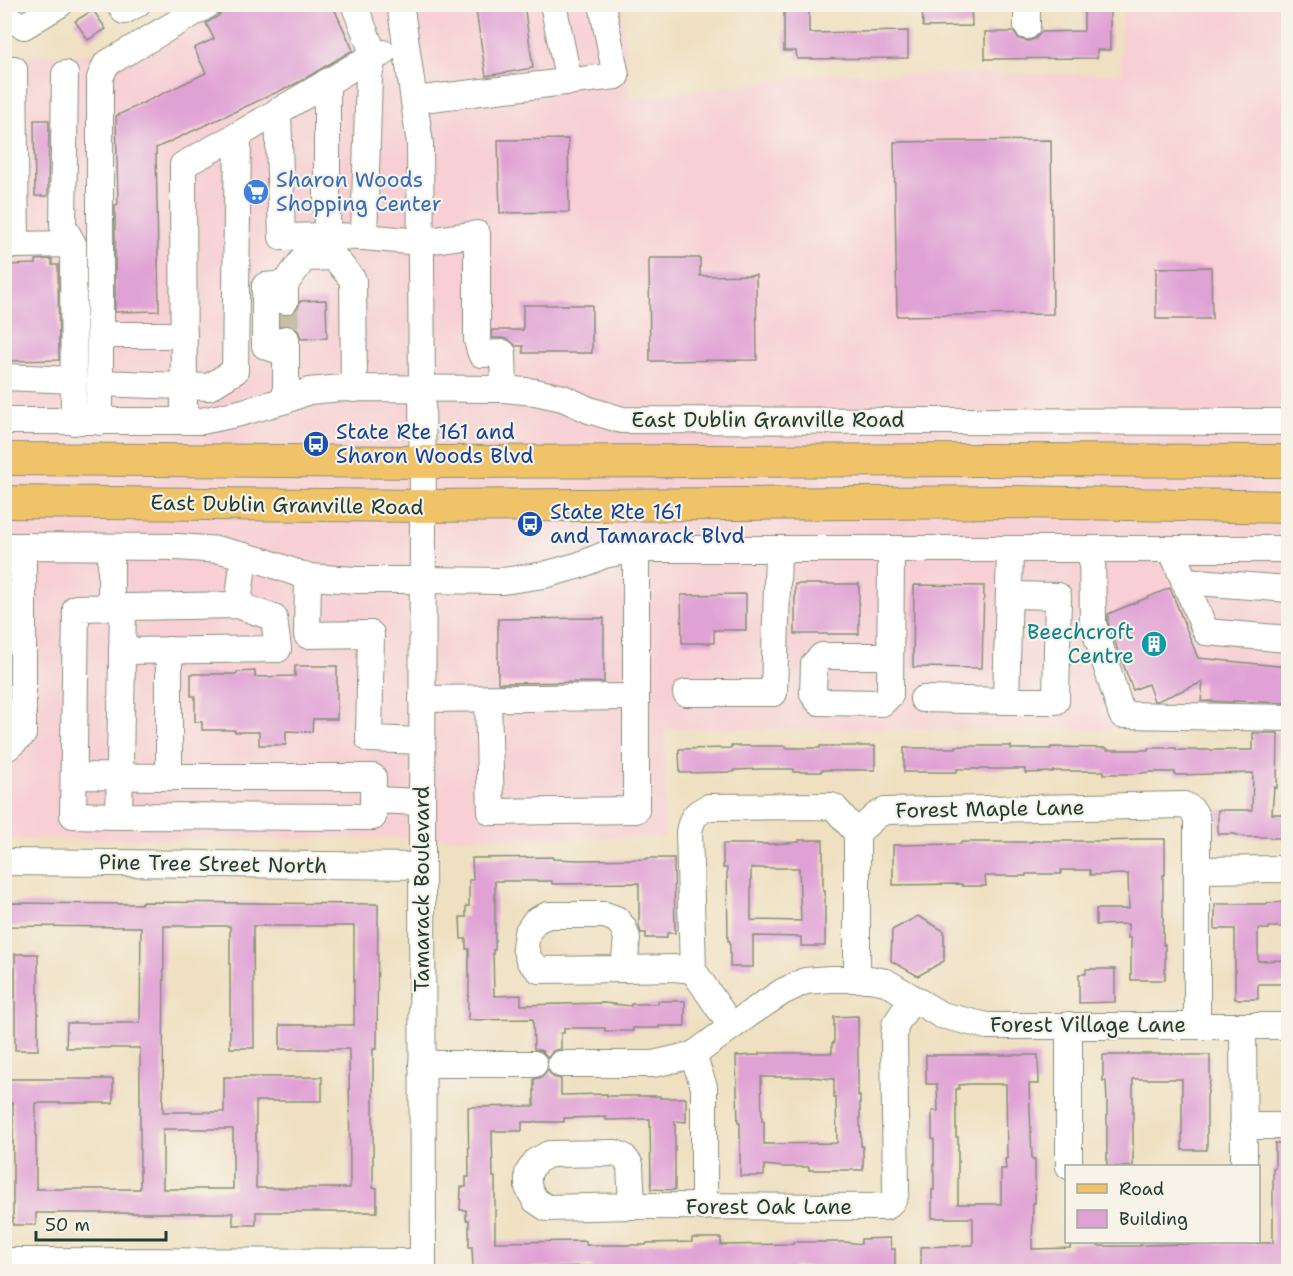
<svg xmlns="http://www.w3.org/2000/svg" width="1293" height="1276" font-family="'Shantell Sans',sans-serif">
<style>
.built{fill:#f7cfd4}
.building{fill:#e0a1d5;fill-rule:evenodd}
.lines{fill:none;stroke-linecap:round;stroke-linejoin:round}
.minor-tunnel{stroke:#c5bfa5;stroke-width:26;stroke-dasharray:26 13;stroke-linecap:butt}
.minor-casing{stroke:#878e7a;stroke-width:28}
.major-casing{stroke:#878e7a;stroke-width:34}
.minor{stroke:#fff;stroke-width:26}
.major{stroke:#f1c369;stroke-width:32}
.labels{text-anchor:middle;stroke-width:4.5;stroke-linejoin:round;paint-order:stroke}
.shop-label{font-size:21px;fill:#366cbe;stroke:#f7f3e8;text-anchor:start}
.street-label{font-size:21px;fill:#1f3d34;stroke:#f7f3e8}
.transit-label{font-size:21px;fill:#164399;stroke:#f7f3e8;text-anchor:start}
.culture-label{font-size:21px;fill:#0d838f;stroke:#f7f3e8;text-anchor:end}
</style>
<rect width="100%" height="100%" fill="#f7f3e8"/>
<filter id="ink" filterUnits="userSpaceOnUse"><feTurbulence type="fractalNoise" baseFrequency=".0167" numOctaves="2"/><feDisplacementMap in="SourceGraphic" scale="12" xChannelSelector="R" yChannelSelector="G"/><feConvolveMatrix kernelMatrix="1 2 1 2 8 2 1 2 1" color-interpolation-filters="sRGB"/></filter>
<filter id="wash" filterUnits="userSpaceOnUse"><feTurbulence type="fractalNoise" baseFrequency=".008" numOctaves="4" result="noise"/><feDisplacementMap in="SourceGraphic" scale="24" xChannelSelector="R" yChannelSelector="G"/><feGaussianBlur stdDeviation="1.35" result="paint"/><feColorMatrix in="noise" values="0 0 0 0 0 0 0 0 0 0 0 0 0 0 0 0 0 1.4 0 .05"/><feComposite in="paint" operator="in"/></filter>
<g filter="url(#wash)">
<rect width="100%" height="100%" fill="#efe0c1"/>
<path class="built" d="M183,5H622L629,99L832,74H1121L1122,5H1288V729H665L664,837L5,839V55L93,54Z"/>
<g id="blocks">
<g class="building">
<path d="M224,4H332L353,50L299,82L156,148L159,311L115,312V205L118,204L116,116L206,73L194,48L214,39L206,23L217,17L222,12Z"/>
<path d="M475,4H524L533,68L486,76Z"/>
<path d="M784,4H809V33L908,31V58L797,59L796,51H784Z"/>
<path d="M922,4H971L972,26L923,27Z"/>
<path d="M1084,4H1110V50H1097V58L985,59V32H1014L1019,39L1028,41L1035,39L1041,32L1084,31Z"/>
<path d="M93,10L106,29L88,40L75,21Z"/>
<path d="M34,120H49L48,196H35Z"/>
<path d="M568,139L569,212L500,213L498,140Z"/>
<path d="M1051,140L1053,314L897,316L894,142Z"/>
<path d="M649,258H700V276L756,275L757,360L650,361Z"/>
<path d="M52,259V265H58L59,360L8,361L6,265L36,264V260Z"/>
<path d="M1211,267L1212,319H1156V268Z"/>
<path d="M326,300L327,338L301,339L299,332L294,326L287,324L280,326V315L286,316L293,314L298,308L300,301Z"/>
<path d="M523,305H592V353H523V346H516L509,340L502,338H492V330H523Z"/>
<rect x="795" y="584" width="64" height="50"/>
<path d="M914,585L984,586L982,668L913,667Z"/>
<path d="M1170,588L1198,658L1288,667V703L1233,701V702L1201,701L1203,682L1157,701H1154L1148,684L1133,690L1117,648L1108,622V614Z"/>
<path d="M746,594V630H714V643H682L681,595Z"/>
<path d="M604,618V682L498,683V619Z"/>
<path d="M295,666H337V719H313L312,732L286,731V745H259V732H235V730H202V722H195V696H191V674H237V672L255,671V677L295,676Z"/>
<path d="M1253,733H1278L1277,788L1274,787L1272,814H1288V838H1271L1270,837H1246L1234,834H1218V810H1252L1253,773L1175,775V772H1151L1132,774H1104V771H1053V772L1025,773V769H957V772H904V748H956V746H1011V749H1051V747L1107,748V750H1148V748H1176V750H1253Z"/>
<path d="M731,746H786V748H820V746H875V770H821V772H794V769H762L734,770V772L680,773L679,749L731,748Z"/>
<path d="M1136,839H1165V875H1163V945L1165,944V980H1131V938H1128V924L1096,925V909H1129L1128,874L1090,875V870H1061V874H1026V876H985L986,886H962V884L893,885V845L961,844V842H1032V841H1100L1136,840Z"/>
<path d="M799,840H823V891H825V946H801V937L753,936V967H730V941H728L727,868H723V844H773L799,842ZM751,868H799L801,921L751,920Z"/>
<path d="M553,857V859L579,860L647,859V858H674L675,933H667V938H646V933H641L639,926V883L552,884V881H495V950H493L494,996L521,995V1005L604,1003L631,1006V1004H658V1001H685V1026H659V1028H633V1031H605V1028H564V1033H561V1049L553,1051L548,1058L542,1051L534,1049L533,1019L468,1020V996H469V949H466V939H461L460,917H466V906H469V880H473L472,858Z"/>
<path d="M141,902L378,904L377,1049H373V1188H377V1212H256V1225H233V1213H36V1225H13V1103H4V1079H113V1103H36V1189H140V1048H66L67,1023H140L141,927L4,926V903L141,904ZM164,926H230V1048H254L253,926H354V1025H280V1049H349L350,1188H256V1101H322V1077H224V1112H163ZM163,1129H233V1189H163Z"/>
<path d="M1288,902V927H1269V929H1258V961L1288,960V984H1258V999H1235V929H1215V904H1267V903Z"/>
<path d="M918,916L944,931V961L918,976L891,961L892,930Z"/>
<rect x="15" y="954" width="23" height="96"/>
<path d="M1086,969H1115V1002L1079,1003V974H1086Z"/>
<path d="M858,1016V1096H860V1122L861,1146H863V1170H809V1167H785L764,1165V1176H740V1123H738L736,1056L759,1055V1053H832V1043H834V1017ZM761,1077H811L834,1079V1098H836L837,1143L764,1144V1121H762Z"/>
<path d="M1129,1054H1184V1055H1210V1081L1207,1097V1150H1182V1079H1133V1167H1107V1103L1106,1081H1103V1055H1129Z"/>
<path d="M926,1055H1038L1039,1084H1029L1032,1159H1035V1203H1033L1032,1249L1070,1248V1243H1098V1246H1140V1245L1192,1244V1243H1273V1168H1275V1143H1288V1267L1194,1268V1270H1132V1272H1096V1269L1054,1268V1272L999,1270L1000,1268H949V1270H921V1247L973,1245V1218H932V1190H934V1139H932V1111H938L937,1084H926ZM970,1084H1006L1007,1159H1005L1006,1169H1001V1204H958V1137H956V1089H959V1085Z"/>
<path d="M548,1070L553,1077L561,1079V1095L607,1094V1096H660V1098H686V1122L675,1121V1190L651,1189L650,1119L606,1120V1117L564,1118V1122H522V1131H492L493,1177H495V1242L586,1241V1245H646L647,1243L692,1242V1238H721V1245L793,1244V1242H845L861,1244V1239L890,1238L891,1249H895V1270H891V1272H862L861,1267H794V1270H721V1272H692V1268L593,1270V1266L473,1269L472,1247H469V1220H466V1210H460L461,1187H466V1177H469L468,1107L534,1106V1079L542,1077Z"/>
</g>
</g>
</g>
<g filter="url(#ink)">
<use href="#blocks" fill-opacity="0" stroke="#878e7a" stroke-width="1.5"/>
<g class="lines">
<path class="minor-tunnel" d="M285,301L286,339"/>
<g class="minor-casing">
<g id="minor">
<path d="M120,4L124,11L137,4"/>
<path d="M354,4L374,55L369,75L364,237L420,242L477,234V340L481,354L503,353L504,389"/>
<path d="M399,4L402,16L420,144L423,506L422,848L423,1272"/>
<path d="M553,4L569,82"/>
<path d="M1027,4V26"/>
<path d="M4,17L24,26L60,4"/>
<path d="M4,69H14L16,245L73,244L74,422"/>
<path d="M65,74L63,226L73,244"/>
<path d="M327,82V236"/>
<path d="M414,100L616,76L602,4"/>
<path d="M278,111L282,237L327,236L364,237"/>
<path d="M285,284L265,286V346L286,353"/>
<path d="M285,301V284L304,258L334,257L353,280L354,389"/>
<path d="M100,335H184"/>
<path d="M4,377L74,380"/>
<path d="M100,383L209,387L235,371L238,135"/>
<path d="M286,400V339"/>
<path d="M4,421H202L240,413L286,400L309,391L342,388L504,389L535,392L563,398L589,410L622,420L1288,422"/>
<path d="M184,421L183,165L238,135L374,55L383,53"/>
<path d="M100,422V78L106,64L209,4"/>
<path d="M4,546L177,547L220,550L263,561L308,577L356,580H422L503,581L544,575L580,565L604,555L636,549H1288"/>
<path d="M111,547V607"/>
<path d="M1092,549L1093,624L1122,715L1288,718"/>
<path d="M1171,549L1206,632L1288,639"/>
<path d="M308,577L307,635L371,634L369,739L422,741"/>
<path d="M1184,581L1288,589"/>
<path d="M238,605L244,556"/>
<path d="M123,607L119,816L373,817V800L422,802"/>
<path d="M169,650V777"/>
<path d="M890,656H822L814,664L813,694L819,702L882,703L890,695L891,550"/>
<path d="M686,693H774L778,550"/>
<path d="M422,699L635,697"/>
<path d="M488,699L491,812L636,810V549"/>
<path d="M923,699L1006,701L1010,550"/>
<path d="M1006,701H1056L1058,596L1009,595"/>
<path d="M4,747H8L23,734V546"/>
<path d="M74,776L169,777H373V800"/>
<path d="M119,816L73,815L76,608L238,605L274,618L278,649L122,651"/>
<path d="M857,833L877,815L885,811L1184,805C1192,809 1196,812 1197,822V1026"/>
<path d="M857,833V978"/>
<path d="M4,862L422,866"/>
<path d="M1197,870L1288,869"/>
<path d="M548,915H605L616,919L623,927L627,938L624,969L539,970L529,960L525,947L527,933L535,921Z"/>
<path d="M624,969L675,968L693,970"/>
<path d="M731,1026L693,970L689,832C692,817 695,813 709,807L831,806L835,808L857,833"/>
<path d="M1243,1026L1244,1166"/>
<path d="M693,1055L704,1087V1207"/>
<path d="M422,1064H534"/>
<path d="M561,1064H653L693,1055L749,1014L782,992L805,981L831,979H870L886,982L941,1015L987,1026H1288"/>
<path d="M1243,1126H1288"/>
<path d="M615,1153L624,1157L630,1165L632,1206L547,1208L535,1200L528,1187V1173L536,1161L549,1154Z"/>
<path d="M1069,1166V1025"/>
<path d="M632,1206L885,1207C892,1202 895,1199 896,1190L894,1038L895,1025L913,998"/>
<path d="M4,1261L423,1262"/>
</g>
</g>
<g class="major-casing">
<g id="major">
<path d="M4,459L422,462L985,460L1288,461"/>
<path d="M4,502L423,506L1014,502L1288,507"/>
</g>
</g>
<use href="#minor" class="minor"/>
<use href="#major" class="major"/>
</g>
</g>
<defs>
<g id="supermarket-disc" transform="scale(1.35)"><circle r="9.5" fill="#3f7fe0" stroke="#f7f3e8"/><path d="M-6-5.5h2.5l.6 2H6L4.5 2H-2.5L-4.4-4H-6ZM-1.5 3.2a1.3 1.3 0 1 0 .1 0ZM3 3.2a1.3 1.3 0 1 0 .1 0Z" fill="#fff"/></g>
<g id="bus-disc" transform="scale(1.35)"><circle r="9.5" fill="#1a4fb4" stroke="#f7f3e8"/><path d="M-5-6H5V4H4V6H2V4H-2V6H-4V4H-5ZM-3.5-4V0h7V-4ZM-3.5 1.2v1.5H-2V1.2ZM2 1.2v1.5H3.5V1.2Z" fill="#fff"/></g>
<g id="building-disc" transform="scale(1.35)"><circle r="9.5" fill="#0f9aa8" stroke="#f7f3e8"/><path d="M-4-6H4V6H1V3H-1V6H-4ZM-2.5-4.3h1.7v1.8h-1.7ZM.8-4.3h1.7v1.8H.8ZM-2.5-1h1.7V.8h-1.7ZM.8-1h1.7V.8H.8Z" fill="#fff"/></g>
</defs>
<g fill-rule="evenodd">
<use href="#supermarket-disc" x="256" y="192"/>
<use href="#bus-disc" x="316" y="444"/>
<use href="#bus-disc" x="530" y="524"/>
<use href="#building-disc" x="1154" y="644"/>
</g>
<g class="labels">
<g class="shop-label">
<text x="276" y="187">Sharon Woods<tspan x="276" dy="24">Shopping Center</tspan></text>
</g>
<g class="street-label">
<text x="768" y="427">East Dublin Granville Road</text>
<text transform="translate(287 505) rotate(1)" y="7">East Dublin Granville Road</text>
<text transform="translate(990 809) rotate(-1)" y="7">Forest Maple Lane</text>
<text transform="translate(213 864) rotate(1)" y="7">Pine Tree Street North</text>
<text transform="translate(422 889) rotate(-90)" y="7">Tamarack Boulevard</text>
<text x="1088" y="1032">Forest Village Lane</text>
<text x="769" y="1214">Forest Oak Lane</text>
</g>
<g class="transit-label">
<text x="336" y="439">State Rte 161 and<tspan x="336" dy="24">Sharon Woods Blvd</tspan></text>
<text x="550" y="519">State Rte 161<tspan x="550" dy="24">and Tamarack Blvd</tspan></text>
</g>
<g class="culture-label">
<text x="1134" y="639">Beechcroft<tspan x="1134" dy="24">Centre</tspan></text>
</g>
</g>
<rect width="1293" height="1276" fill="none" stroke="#f7f3e8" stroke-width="24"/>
<rect x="1065" y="1165" width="195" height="78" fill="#f7f3e8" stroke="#a1aaa0" stroke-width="1.5"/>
<rect x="1077" y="1184" width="30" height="9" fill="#f1c369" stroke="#a1aaa0" stroke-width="1.5"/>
<text x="1119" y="1195" font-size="18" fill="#1f3d34">Road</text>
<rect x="1077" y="1210" width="30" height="18" fill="#e0a1d5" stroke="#a1aaa0" stroke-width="1.5"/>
<text x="1119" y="1225" font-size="18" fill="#1f3d34">Building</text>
<path d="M36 1231v9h130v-9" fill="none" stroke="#1f3d34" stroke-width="3"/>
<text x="45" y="1231" font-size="18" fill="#1f3d34" stroke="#f7f3e8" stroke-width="4.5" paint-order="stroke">50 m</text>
</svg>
